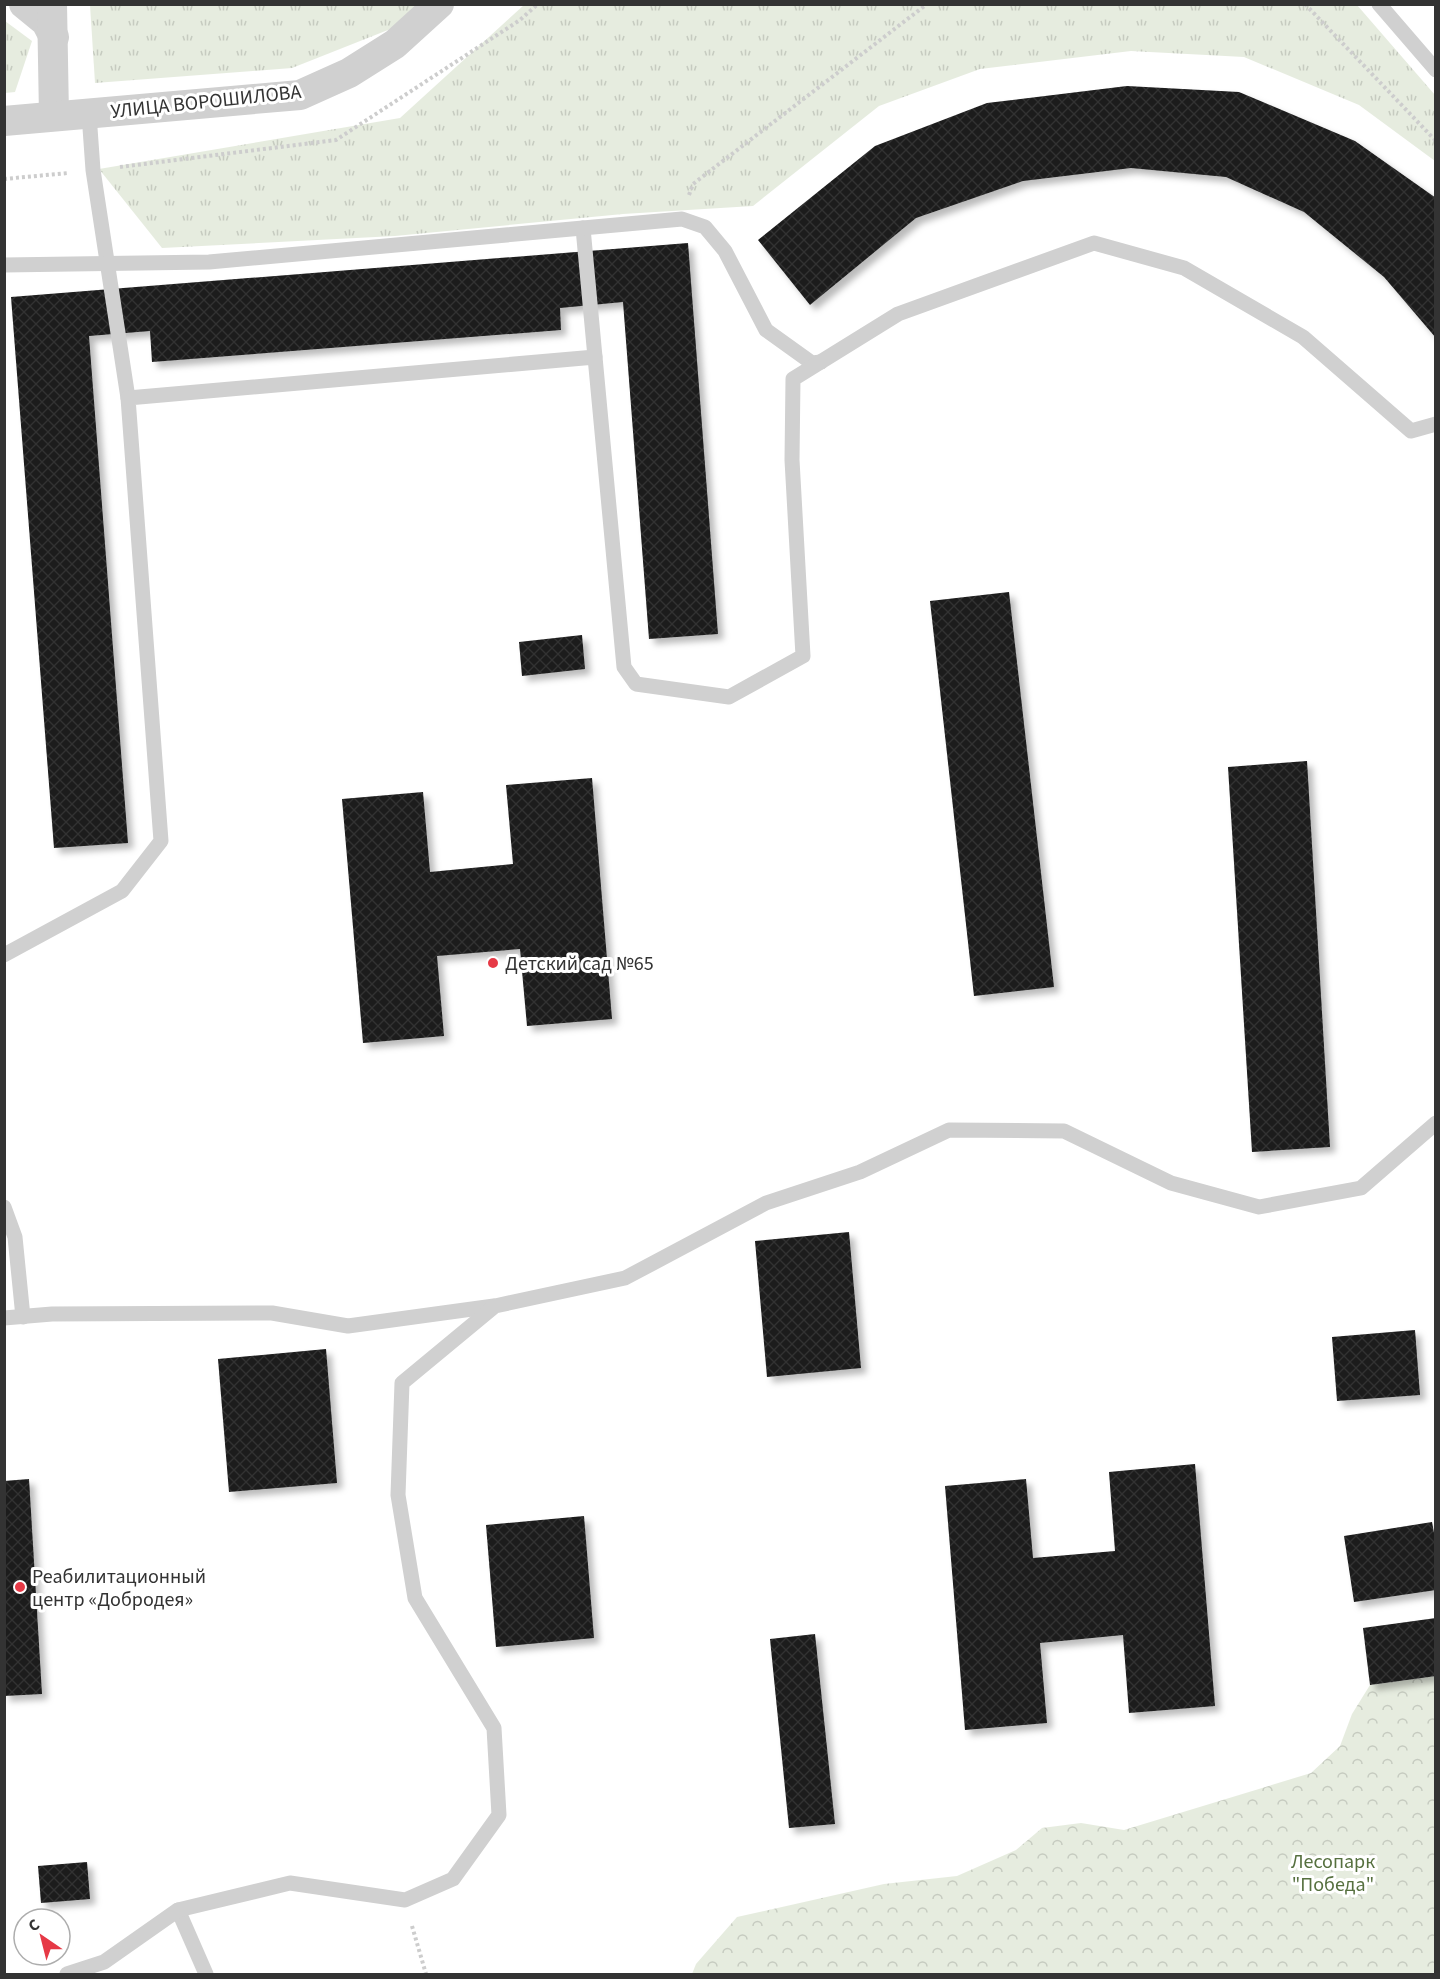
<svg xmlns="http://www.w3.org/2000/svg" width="1440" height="1979" font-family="'Source Sans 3',sans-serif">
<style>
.grass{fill:url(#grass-tufts)}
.forest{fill:url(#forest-crowns)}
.building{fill:url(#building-cross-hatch);filter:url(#shadow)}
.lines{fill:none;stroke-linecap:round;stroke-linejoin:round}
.path{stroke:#cdcdcd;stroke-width:4;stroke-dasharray:3 3;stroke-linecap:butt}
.service{stroke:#d0d0d0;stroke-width:15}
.minor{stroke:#d0d0d0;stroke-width:30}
.poi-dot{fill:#e63946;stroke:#fff;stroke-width:2}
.labels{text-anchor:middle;stroke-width:6;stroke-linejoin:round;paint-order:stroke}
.street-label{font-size:20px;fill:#333;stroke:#fff}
.poi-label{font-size:20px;fill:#333;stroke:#fff;text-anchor:start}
.park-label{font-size:20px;fill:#56703f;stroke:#fff}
</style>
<defs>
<pattern id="grass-tufts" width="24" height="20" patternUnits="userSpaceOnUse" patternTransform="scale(1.5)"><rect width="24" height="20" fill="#e6ecdf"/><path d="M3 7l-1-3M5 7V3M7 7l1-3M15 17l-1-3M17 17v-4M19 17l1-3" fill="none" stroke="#c6cbc0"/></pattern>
<pattern id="forest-crowns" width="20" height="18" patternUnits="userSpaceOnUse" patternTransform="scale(1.5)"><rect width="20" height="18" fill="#e6ecdf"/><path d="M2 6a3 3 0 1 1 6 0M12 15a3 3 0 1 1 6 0" fill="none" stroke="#c6cbc0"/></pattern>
<pattern id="building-cross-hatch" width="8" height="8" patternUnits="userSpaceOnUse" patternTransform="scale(1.5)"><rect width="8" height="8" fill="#1a1a1a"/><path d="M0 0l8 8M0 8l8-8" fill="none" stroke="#333"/></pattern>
<filter id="shadow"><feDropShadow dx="5.5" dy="5.5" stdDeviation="3" flood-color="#0004"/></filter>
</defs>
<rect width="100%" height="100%" fill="#fff"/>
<g class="grass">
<path d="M90,5H418L393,28L292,68L95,83Z"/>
<path d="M524,5H1357L1435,95V161L1359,105L1244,57L1131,51L980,69L879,106L753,206L623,214L395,236L162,248L99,169L400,118Z"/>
<path d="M5,21L32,41L15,92L5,93Z"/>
</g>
<path class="forest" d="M1435,1676V1974H692L696,1964L737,1917L884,1884L957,1876L1016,1850L1042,1828L1081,1823L1124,1830L1311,1773L1340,1746L1352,1714L1370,1685Z"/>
<g class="building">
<path d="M1127,86L1239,92L1355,141L1436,198V338L1384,277L1304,212L1226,177L1131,168L1023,181L916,218L810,305L758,240L875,146L987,103Z"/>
<path d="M688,243L718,634L649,639L623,302L560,308L561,330L152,362L150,331L89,336L128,843L54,848L11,297Z"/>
<path d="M1009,592L1054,987L974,996L930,601Z"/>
<path d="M582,635L585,669L522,676L519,642Z"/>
<path d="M1307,761L1330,1147L1252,1152L1228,767Z"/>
<path d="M592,778L612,1019L527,1026L520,949L437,956L444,1036L363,1043L342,799L423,792L430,872L513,864L506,785Z"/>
<path d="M849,1232L861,1368L767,1377L755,1241Z"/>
<path d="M1415,1330L1420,1395L1337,1401L1332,1337Z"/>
<path d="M326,1349L337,1483L229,1492L218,1359Z"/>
<path d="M1195,1464L1215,1706L1129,1713L1123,1635L1040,1643L1047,1723L965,1730L945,1486L1026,1479L1033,1558L1115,1551L1109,1472Z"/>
<path d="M29,1479L42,1694L4,1696V1481Z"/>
<path d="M584,1516L594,1638L496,1647L486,1525Z"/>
<path d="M1432,1522L1436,1544V1590L1354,1602L1344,1536Z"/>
<path d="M1436,1618V1676L1370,1685L1363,1628Z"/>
<path d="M815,1634L835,1824L789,1828L770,1639Z"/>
<path d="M87,1862L90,1899L41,1903L38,1866Z"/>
</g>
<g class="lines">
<g class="path">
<path d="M1305,4L1436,141"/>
<path d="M120,167L336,140L520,20L538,4"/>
<path d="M4,179L68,173"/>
<path d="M689,195L693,184L927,4"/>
<path d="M412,1926L426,1974"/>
</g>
<g class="service">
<path d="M1379,4L1436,70"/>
<path d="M89,114L93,170L128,398"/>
<path d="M583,228L595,357"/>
<path d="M4,265L209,262L682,219L705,227L725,251L766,330L812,363L821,362"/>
<path d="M4,955L122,891L161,841L128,398L595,357L624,667L636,684L729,697L803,656L792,460L793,379L898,314L1094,243L1184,268L1303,337L1411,431L1436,424"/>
<path d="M4,1207L15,1237L23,1317"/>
<path d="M4,1318L52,1314L272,1313L348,1326L494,1306"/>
<path d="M178,1910L206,1974"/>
<path d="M67,1974L104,1962L178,1910L290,1883L405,1900L453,1879L499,1815L494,1728L415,1598L398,1495L402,1383L495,1306L625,1278L766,1203L860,1172L949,1130L1064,1131L1171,1183L1259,1207L1361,1188L1436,1123"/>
</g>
<g class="minor">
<path d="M24,4L46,22L54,37"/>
<path d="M52,4L54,116"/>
<path d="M4,121L300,95L349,73L395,44L439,4"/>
</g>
</g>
<g class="poi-dot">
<circle cx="493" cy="963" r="6"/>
<circle cx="20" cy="1587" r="6"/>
</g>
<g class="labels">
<g class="street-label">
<text transform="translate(206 101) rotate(-6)" y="7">УЛИЦА ВОРОШИЛОВА</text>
</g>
<g class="poi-label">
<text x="505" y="970">Детский сад №65</text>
<text x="32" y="1583">Реабилитационный<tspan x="32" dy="23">центр «Добродея»</tspan></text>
</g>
<g class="park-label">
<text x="1333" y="1868">Лесопарк<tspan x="1333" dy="23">"Победа"</tspan></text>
</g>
</g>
<rect width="1440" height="1979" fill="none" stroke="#333333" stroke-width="12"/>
<g transform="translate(42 1937) rotate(325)"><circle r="28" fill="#ffffff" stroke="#adadad" stroke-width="1.5"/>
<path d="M0-4.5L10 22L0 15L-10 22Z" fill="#e63946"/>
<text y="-9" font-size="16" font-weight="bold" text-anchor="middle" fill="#333333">С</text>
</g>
</svg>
